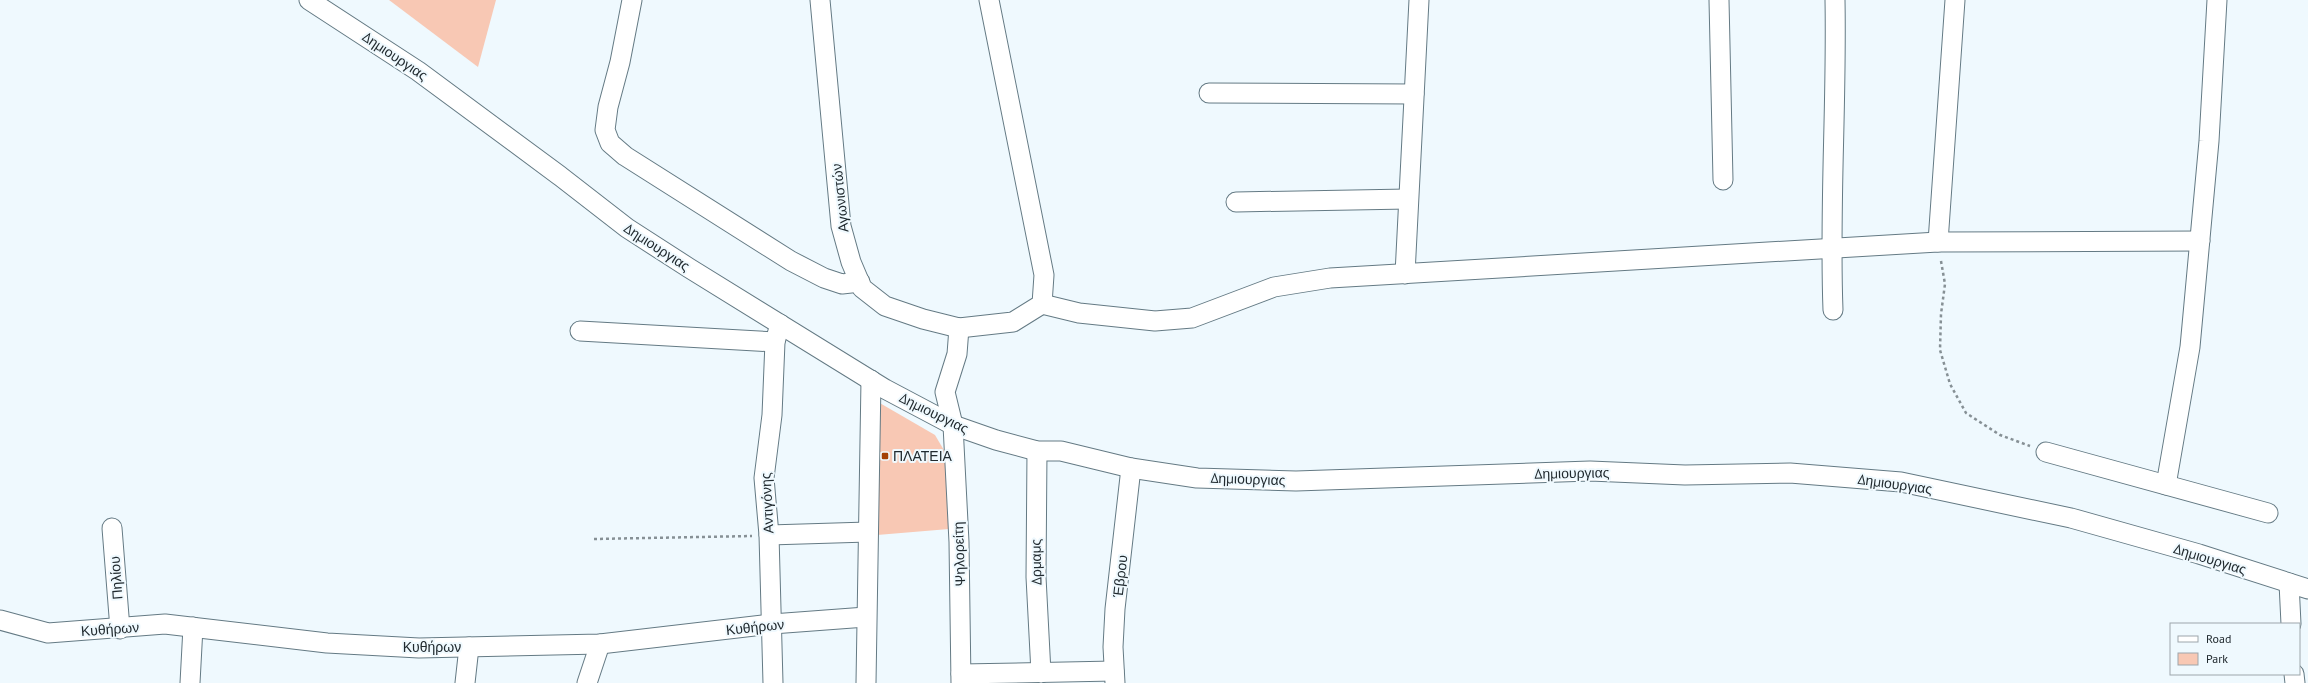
<svg xmlns="http://www.w3.org/2000/svg" width="2308" height="683" font-family="'PT Sans',sans-serif">
<style>
.green{fill:#f8c8b4}
.lines{fill:none;stroke-linecap:round;stroke-linejoin:round}
.street-casing{stroke:#647a84;stroke-width:21}
.path{stroke:#869095;stroke-width:2.5;stroke-dasharray:3 3;stroke-linecap:butt}
.street{stroke:#fff;stroke-width:19}
.poi-dot{fill:#a34006;stroke:#eff9fe;stroke-width:1.5}
.labels{text-anchor:middle;stroke-width:4;stroke-linejoin:round;paint-order:stroke}
.street-label{font-size:14px;fill:#212a2f;stroke:#eff9fe}
.poi-label{font-size:14px;fill:#212a2f;stroke:#eff9fe;text-anchor:start}
</style>
<rect width="100%" height="100%" fill="#eff9fe"/>
<g class="green">
<path d="M389,0H496L478,67Z"/>
<path d="M878,402L935,435L945,452L949,529L877,535Z"/>
</g>
<g class="lines">
<g class="street-casing">
<g id="street">
<path d="M309,0L418,71L560,176L627,228L689,268L885,389L953,425L996,440L1037,451H1061L1131,468L1197,478L1296,481L1590,471L1685,475L1790,473L1901,482L2071,518L2199,554L2308,589"/>
<path d="M632,0L620,62L608,107L605,130L610,143L625,156L791,261L824,278L842,284L860,282"/>
<path d="M820,0L841,226L851,262L862,288L885,306L923,319L959,328L1013,322L1042,304L1044,275L989,0"/>
<path d="M1719,0L1723,180"/>
<path d="M1209,93L1414,94"/>
<path d="M1236,202L1408,199"/>
<path d="M1938,242L1955,0"/>
<path d="M1405,274L1419,0"/>
<path d="M1042,304L1079,313L1155,321L1192,318L1274,287L1330,278L1938,242L2200,241"/>
<path d="M1833,310C1829,207 1837,104 1835,0"/>
<path d="M959,328L957,354L945,392L953,425L959,542L961,683"/>
<path d="M580,331L775,342"/>
<path d="M1037,451L1036,577L1041,673"/>
<path d="M2046,452L2268,513"/>
<path d="M2166,485L2190,347L2209,141L2217,0"/>
<path d="M112,528L120,629"/>
<path d="M769,535L868,532"/>
<path d="M2289,583L2291,624"/>
<path d="M0,620L48,633L165,624L327,643L419,648L600,644L772,624L866,617"/>
<path d="M961,674L1114,671"/>
<path d="M2294,674L2295,683"/>
<path d="M190,683L193,627"/>
<path d="M465,683L469,647"/>
<path d="M587,683L600,644"/>
<path d="M773,683L769,535L764,478L772,415L775,342L780,324"/>
<path d="M866,683L871,380"/>
<path d="M1115,683L1113,647L1115,609L1131,468"/>
</g>
</g>
<g class="path">
<path d="M1941,261L1945,284L1941,314L1940,350L1950,384L1966,413L2000,435L2030,446"/>
<path d="M594,539L752,536"/>
</g>
<use href="#street" class="street"/>
</g>
<rect class="poi-dot" x="881" y="452" width="8" height="8" rx="2"/>
<g class="labels">
<g class="street-label">
<text transform="translate(395 56) rotate(34)" y="5">Δημιουργιας</text>
<text transform="translate(840 198) rotate(-96)" y="5">Αγωνιστών</text>
<text transform="translate(657 247) rotate(33)" y="5">Δημιουργιας</text>
<text transform="translate(934 413) rotate(26)" y="5">Δημιουργιας</text>
<text transform="translate(1572 473) rotate(-1)" y="5">Δημιουργιας</text>
<text transform="translate(1248 479) rotate(2)" y="5">Δημιουργιας</text>
<text transform="translate(1895 484) rotate(8)" y="5">Δημιουργιας</text>
<text transform="translate(767 503) rotate(-93)" y="5">Αντιγόνης</text>
<text transform="translate(959 554) rotate(-92)" y="5">Ψηλορείτη</text>
<text transform="translate(2210 559) rotate(17)" y="5">Δημιουργιας</text>
<text transform="translate(1036 562) rotate(-91)" y="5">Δρμαμς</text>
<text transform="translate(1120 576) rotate(-83)" y="5">Έβρου</text>
<text transform="translate(116 578) rotate(-94)" y="5">Πηλίου</text>
<text transform="translate(755 627) rotate(-6)" y="5">Κυθήρων</text>
<text transform="translate(110 629) rotate(-4)" y="5">Κυθήρων</text>
<text x="432" y="652">Κυθήρων</text>
</g>
<g class="poi-label">
<text x="893" y="461">ΠΛΑΤΕΙΑ</text>
</g>
</g>
<rect x="2170" y="623" width="130" height="52" fill="#eff9fe" stroke="#9da6ab"/>
<rect x="2178" y="636" width="20" height="6" fill="#ffffff" stroke="#9da6ab"/>
<text x="2206" y="643" font-size="12" fill="#212a2f">Road</text>
<rect x="2178" y="653" width="20" height="12" fill="#f8c8b4" stroke="#9da6ab"/>
<text x="2206" y="663" font-size="12" fill="#212a2f">Park</text>
</svg>
